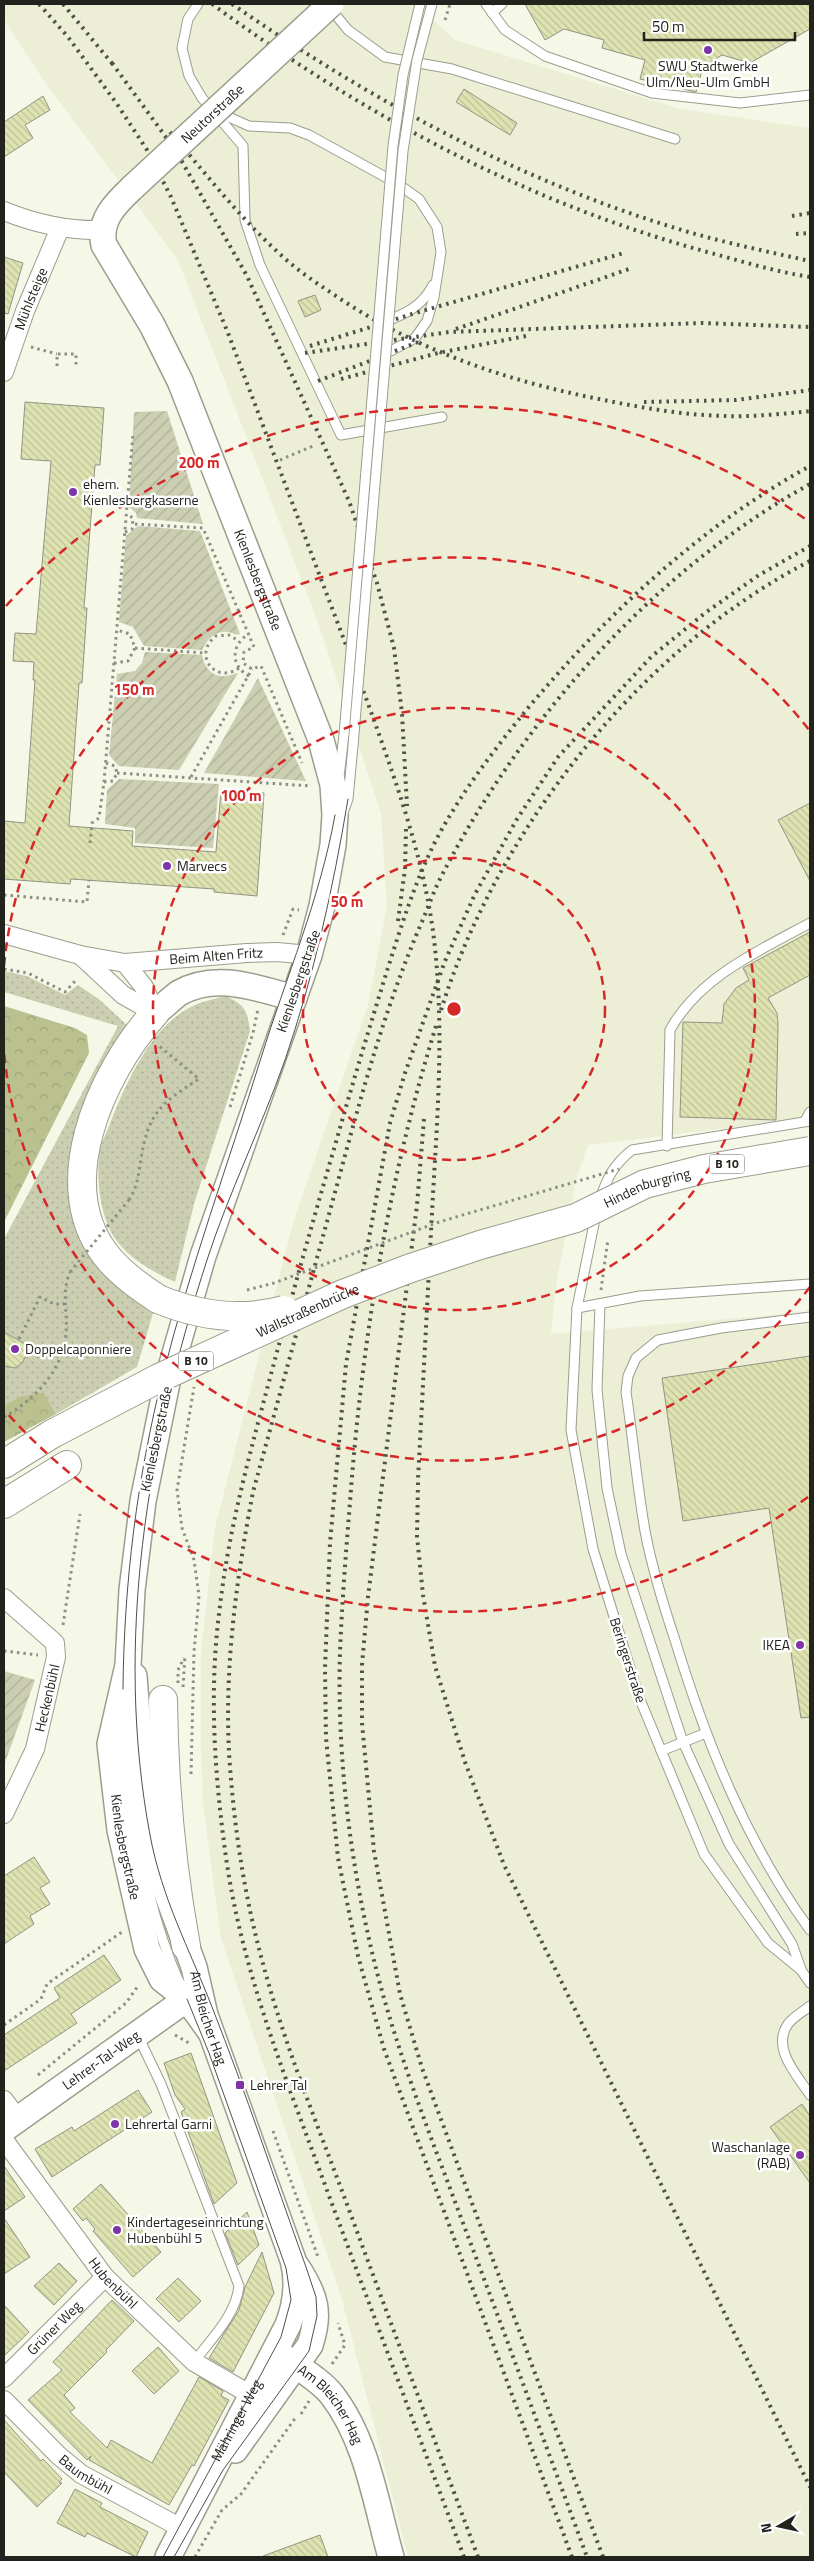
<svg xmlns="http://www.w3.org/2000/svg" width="814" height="2561" font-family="'Titillium Web',sans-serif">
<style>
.built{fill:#eceed6}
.grass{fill:url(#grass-dots)}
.forest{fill:url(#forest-crowns)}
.garden{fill:url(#garden-furrows)}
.building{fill:url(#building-back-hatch);stroke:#929485}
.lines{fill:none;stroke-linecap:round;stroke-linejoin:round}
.lane-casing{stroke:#9c9d8e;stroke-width:11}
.street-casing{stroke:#9c9d8e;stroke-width:20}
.secondary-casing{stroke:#9c9d8e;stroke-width:28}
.highway-casing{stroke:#9c9d8e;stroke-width:30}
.path{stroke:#8d8f84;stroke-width:3;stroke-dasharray:2.5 4;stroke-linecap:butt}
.lane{stroke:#fff;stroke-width:9}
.street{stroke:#fff;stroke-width:18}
.secondary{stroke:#fff;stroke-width:25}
.highway{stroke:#fff;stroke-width:28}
.tram{stroke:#505149;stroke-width:1}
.rail{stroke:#505149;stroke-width:4;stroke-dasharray:2.5 5;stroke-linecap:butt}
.lane-bridge-casing{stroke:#9c9d8e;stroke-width:11;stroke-linecap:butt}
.secondary-bridge-casing{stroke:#9c9d8e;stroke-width:28;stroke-linecap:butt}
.highway-bridge-casing{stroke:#9c9d8e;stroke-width:30;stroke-linecap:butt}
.path-bridge{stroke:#8d8f84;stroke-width:3;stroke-dasharray:2.5 4;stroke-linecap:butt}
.lane-bridge{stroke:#fff;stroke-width:9}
.secondary-bridge{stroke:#fff;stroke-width:25}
.highway-bridge{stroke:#fff;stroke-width:28}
.ring{fill:none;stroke:#d62828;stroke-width:2.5;stroke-dasharray:9 6}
.poi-dot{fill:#7d35a8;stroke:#fff;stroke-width:2}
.labels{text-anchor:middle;stroke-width:5;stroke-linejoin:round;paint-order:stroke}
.shield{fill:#fff;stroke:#646561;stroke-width:1}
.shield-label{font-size:12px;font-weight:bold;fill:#22231d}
.poi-label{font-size:14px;fill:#22231d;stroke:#fff;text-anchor:start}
.street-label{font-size:14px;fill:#22231d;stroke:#fff}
.centre{fill:#d62828;stroke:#fff;stroke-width:2.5}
.ring-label{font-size:15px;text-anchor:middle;font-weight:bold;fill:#d62828;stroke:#fff;stroke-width:5;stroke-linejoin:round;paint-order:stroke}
</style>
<defs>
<pattern id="grass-dots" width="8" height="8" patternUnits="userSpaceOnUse" patternTransform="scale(1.25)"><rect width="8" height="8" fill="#cbceb0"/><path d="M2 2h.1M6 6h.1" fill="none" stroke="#aeb197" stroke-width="1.8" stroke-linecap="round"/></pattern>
<pattern id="forest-crowns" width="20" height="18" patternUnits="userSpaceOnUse" patternTransform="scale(1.25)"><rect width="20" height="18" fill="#bbc08f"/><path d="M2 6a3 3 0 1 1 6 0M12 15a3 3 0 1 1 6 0" fill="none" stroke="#a0a57b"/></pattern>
<pattern id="garden-furrows" width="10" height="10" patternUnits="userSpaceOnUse" patternTransform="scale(1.25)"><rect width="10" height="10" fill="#cbceb0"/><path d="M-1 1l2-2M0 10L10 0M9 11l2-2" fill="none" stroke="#aeb197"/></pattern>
<pattern id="building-back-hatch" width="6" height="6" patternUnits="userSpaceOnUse" patternTransform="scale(1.25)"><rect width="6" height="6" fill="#dee3b1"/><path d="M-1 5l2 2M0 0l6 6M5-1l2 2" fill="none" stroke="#bec298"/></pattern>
</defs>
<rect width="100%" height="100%" fill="#f5f7e7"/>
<path class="built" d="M4,4H415L455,40L680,109L810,128V1118L588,1145L576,1179L557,1280L551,1334L810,1312V2557H408L341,2296L221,1938L203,1803L201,1747V1652L215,1528L293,1223L368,1005L387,906L381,813L318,622L178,260L42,78L4,20Z"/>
<g class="grass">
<path d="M4,971L27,976L65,995L78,985L100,1000L128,1026L77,1139L107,1275L125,1294L153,1313L137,1367L56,1414L42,1392L4,1406V1366L15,1368L22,1363L27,1354L24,1344L4,1332V1239L118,1026L4,992Z"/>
<path d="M225,996C245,1005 247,1009 250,1031L194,1204L175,1282C150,1271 121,1254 109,1228C99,1205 96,1174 100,1150C102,1140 108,1130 111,1121C127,1081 152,1025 193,1006C203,1001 215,999 225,996Z"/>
</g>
<g class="forest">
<path d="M4,1006L75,1028L87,1035L89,1053L4,1222Z"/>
<path d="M43,1392L56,1414L4,1442V1406L20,1397Z"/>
</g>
<g class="garden">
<path d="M167,411L203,524L137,518L136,513L129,507L134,412Z"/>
<path d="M138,526L200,531L240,634C235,636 234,633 228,632C216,630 207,639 202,650L144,646L133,627L119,622L126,536Z"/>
<path d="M145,652L202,655C204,667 213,678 226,676C231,676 234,673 238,673L179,770L119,766L109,755L117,674L135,671L142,663Z"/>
<path d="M258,678L306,781L204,773Z"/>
<path d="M119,779L219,784L213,848L135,843V828L105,824L107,790Z"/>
<path d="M4,1671L35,1680L4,1765Z"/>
</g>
<g class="building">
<path d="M525,4H810V29L750,63L722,55L703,67L696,92L640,79L645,60L602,48L604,40L564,29L545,40Z"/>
<path d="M464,89L517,123L510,135L456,102Z"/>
<path d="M43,96L50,110L25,125L33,138L4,157V122Z"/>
<path d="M4,257L23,263L8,314L4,313Z"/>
<path d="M315,295L321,310L305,317L298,301Z"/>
<path d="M25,402L104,408L100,465H95L84,608H87L82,683H79L69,826L133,831L132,846L216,852L221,790L264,793L257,896L214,892V889L71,879L70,884L4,879V821L25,823L35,680H33L34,662L13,661L15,633L36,634L51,461L21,459Z"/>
<path d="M810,803V881L778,820Z"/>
<path d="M810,932V975L768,998L777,1013L778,1024L776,1120L680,1117L683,1022L722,1023L724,1004L736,988L749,980L743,968Z"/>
<path d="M4,1332L25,1344L27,1354L22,1363L15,1368L4,1366Z"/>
<path d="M810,1356V1717L801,1718L769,1508L683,1521L662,1378Z"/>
<path d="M34,1857L50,1882L40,1888L50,1904L30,1916L34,1924L4,1944V1876Z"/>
<path d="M104,1955L121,1980L71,2014L77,2023L4,2071V2035L60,1998L54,1988Z"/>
<path d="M191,2053L237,2183L214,2204L181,2112L185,2109L175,2095L164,2063Z"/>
<path d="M138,2090L152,2112L52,2177L35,2149L72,2127L74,2131Z"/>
<path d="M802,2104L810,2116V2183L770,2127Z"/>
<path d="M4,2166L25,2197L4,2211Z"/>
<path d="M101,2184L161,2252L133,2277L93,2231L95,2229L86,2218L83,2221L73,2209Z"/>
<path d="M247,2212L259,2245L238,2265L225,2233Z"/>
<path d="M4,2218L30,2257L4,2274Z"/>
<path d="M262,2252L274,2293L233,2372L209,2358L239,2310L245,2287Z"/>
<path d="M59,2263L77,2281L54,2305L34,2286Z"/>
<path d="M178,2278L201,2301L179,2322L156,2299Z"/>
<path d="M112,2300L134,2321L106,2350L107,2352L64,2395L75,2408L70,2412L107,2448L111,2440L152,2463L199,2377L223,2391L221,2396L229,2400L194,2466L192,2465L169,2505L89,2460L91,2456L87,2460L28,2400L62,2370L53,2362Z"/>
<path d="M4,2305L29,2332L4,2356Z"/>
<path d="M158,2347L179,2371L154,2394L132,2371Z"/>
<path d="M4,2420L41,2461L43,2459L62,2479L59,2482L62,2483L37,2507L4,2472Z"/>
<path d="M75,2489L102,2503L100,2507L148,2532L136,2557L87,2533L85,2537L57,2523Z"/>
<path d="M320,2535L328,2557H264L263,2556Z"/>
</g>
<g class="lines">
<g class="lane-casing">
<g id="lane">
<path d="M198,4L188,19L182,48L189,76L202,98L243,146L245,220L260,265L341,435L442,417"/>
<path d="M486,4L505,30L545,56L652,93L740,103L810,95"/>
<path d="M329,7L348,30L385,57L452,69L675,139"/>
<path d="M492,13L502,4"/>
<path d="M222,114L249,126L290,128L309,135L398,184L419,199L437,227L441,252L434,297L427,321L415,338L385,354"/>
<path d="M382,323C405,314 422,307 433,285"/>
<path d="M339,777L344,735"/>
<path d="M343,813L348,799L353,746"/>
<path d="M805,1121L810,1112"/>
<path d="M667,1146L670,1030C699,977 760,950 810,923"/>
<path d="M600,1199C607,1178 614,1164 632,1150L810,1121"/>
<path d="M596,1214L577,1308L571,1430L593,1549L639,1697L704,1854L768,1943L801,1970L810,1983"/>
<path d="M600,1304L597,1390L607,1488L621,1554L683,1742L729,1844L792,1944L801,1969"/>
<path d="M577,1308L640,1296L810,1284"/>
<path d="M810,1317L721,1328L658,1340L636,1358L628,1376L626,1392C633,1438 637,1485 645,1531C652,1568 663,1604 675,1640C706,1742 747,1844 810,1930"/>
<path d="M125,1722C130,1810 144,1904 180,1984"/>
<path d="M661,1751L706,1733"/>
<path d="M810,2006C804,2011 793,2017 788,2024C771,2048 797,2075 810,2095"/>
<path d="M138,2036L161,2084L239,2286C236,2315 211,2339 194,2362"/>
</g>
</g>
<g class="street-casing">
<g id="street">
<path d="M4,211C36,224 68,231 103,230"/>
<path id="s1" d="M4,372L25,311L60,228"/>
<path id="s2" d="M4,934L80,955L125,963L247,953L277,952L309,955"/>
<path d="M80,955L123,995L155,1013"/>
<path d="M125,963L144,987L155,1013"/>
<path d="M4,1598L55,1643L56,1657L35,1749L4,1814"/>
<path d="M4,2100L18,2119"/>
<path id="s3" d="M4,2140L105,2277L194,2362L251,2395"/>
<path id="s4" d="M4,2378L105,2277"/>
<path id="s5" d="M4,2400L58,2455L81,2474L183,2529"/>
</g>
</g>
<g class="secondary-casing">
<g id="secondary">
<path id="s6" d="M133,187C116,203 98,220 104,245L152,325L180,381L321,740L333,785L335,815L333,845L322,906L309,955L203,1256L168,1378L143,1501L132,1590L128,1665L110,1744L120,1830L147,1949L162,1979L187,1999L210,2031"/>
<path d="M155,1013C163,1007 171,999 179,993C216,972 256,988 294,998"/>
<path id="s7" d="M134,1676L141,1768L152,1838L162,1880L194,1967L205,2015L293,2260C299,2283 296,2304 288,2325L168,2557"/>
<path id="s8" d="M4,2129L198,1991"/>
<path id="s9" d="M284,2357C300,2369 320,2380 332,2395C367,2440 376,2504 391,2557"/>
<path d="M235,2450L310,2345C321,2312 315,2295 297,2267"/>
</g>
</g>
<g class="highway-casing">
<g id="highway">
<path d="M155,1013C101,1073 48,1189 110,1260C124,1276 141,1288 158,1299"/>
<path d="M4,1464L52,1434"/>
<path d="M4,1504L67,1465"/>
<path d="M163,1700C164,1783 171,1865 186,1946"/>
</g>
</g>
<g class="path">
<path d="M31,347L57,354"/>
<path d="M57,366V354H76V366"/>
<path d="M280,460L313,446"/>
<path d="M135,524L203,528L254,647L244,652L243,663L252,669L261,666L302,763"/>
<path d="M125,532L132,529L133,518L127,514"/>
<path d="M135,648L205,653"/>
<path d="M114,663L128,661L135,648L130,634L117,630"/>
<path d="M239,668C215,685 192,654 216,636L229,635L239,641"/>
<path d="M249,676C230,666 231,644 249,634"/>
<path d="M117,773L311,786"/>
<path d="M191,777L252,669"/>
<path d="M104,782L113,781L117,773L115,766L106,763"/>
<path d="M90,843L92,823L99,818L104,782L133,434"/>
<path d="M4,895L87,902L89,880"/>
<path d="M283,935L293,909L299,910"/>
<path d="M4,969L28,973L65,992L77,979"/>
<path d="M230,1107L253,1033L258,1009"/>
<path d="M129,1200C137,1188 139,1173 141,1159C148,1113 161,1103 199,1079L159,1046"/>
<path d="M601,1290L608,1239"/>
<path d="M19,1339L40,1297L54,1304H64"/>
<path d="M4,1417C35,1399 63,1371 66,1333C68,1312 61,1293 70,1272"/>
<path d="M63,1625L80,1514"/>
<path d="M4,1651L38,1655"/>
<path d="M178,1683V1670L184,1658"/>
<path d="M183,1687L185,1656"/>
<path d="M191,1774L194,1652L199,1596L194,1560L182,1528L177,1490L194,1387"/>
<path d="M4,2025L41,1999L47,1984L122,1932"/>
<path d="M175,2035L189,2043"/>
<path d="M38,2075L126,2003L138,1986"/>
<path d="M273,2131L318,2257"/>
<path d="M332,2364L345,2345L338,2323"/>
<path d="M301,2414L309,2401"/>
<path d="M195,2557L222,2510L241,2494L296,2417"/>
</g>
<use href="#lane" class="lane"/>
<use href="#street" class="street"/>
<use href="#secondary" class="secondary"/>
<use href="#highway" class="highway"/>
<g class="tram">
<path d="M123,1689C124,1583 137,1478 163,1375C190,1268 228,1164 261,1058C286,977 320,899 335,815"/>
<path id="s10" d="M163,2557L281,2337L291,2300L286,2268L209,2053L187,1999"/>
<path d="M174,2557L223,2470L309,2351L317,2316L316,2297L306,2267C275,2181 246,2093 212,2007C189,1948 162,1899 150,1835C114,1642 147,1445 207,1260C229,1192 261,1128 285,1060C314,975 333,889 348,799"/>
</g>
<g class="rail">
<path d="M39,4L68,37L117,104L147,150L171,197L228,333L366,698C394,776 424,857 434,939C444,1024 438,1109 433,1194C428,1289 423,1385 418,1480L417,1536L423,1595L435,1666L465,1762L504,1865L810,2487"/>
<path d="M63,4L115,67"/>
<path d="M212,4C363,115 529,204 711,253C744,262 777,272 810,277"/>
<path d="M232,4C372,101 521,182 685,231C726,243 769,252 810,261"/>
<path d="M112,63L176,151L247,276L349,501L377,583L394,648L402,713L407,806"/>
<path d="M170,132C206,174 240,218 281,255C297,270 315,282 333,294C415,350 506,381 604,400C643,408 684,415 724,416C752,417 782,414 810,411"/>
<path d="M792,216L810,213"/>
<path d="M796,234L810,233"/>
<path d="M456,329L629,269"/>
<path d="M310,346L412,314L624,253"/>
<path d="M305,353L449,332L702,323L810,327"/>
<path d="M341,379L438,353L526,336"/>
<path d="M318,381L421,341"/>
<path d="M644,402L736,400L810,390"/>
<path d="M398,921L405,869L406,829"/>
<path d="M441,1010C498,828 641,648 810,561"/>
<path d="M436,1026C388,1181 362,1340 350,1502C346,1552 342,1602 340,1652C337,1752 349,1855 372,1952C393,2042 428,2129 460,2215C503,2329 545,2443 587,2557"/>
<path d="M424,1119L417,1205L368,1597L362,1665V1723L374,1851L400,1994L422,2068L603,2557"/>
<path d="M464,2557C418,2433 371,2309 325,2185C285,2076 240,1966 225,1850C214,1769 209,1687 220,1606C229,1528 250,1453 270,1378C291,1299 313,1220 336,1142C352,1085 369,1029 386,974C400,930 414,884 435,842C460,794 494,750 528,708C608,613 701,526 810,466"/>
<path d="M478,2557C435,2441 391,2324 348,2207C318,2126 284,2044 262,1960C246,1901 236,1840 231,1779C222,1683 235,1586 253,1492C282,1386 311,1280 340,1174C363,1089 386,1005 421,924C428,908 434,890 442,875C524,717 655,570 810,484"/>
<path d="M572,2557L384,2049L358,1956L338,1858L326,1738L325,1668L330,1543L346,1364L390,1123L405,1073L445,961L475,894L517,819L558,757L651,657L705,613L759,575L810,546"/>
</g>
<g class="lane-bridge-casing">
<g id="lane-bridge">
<path d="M344,735L393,146L403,75L420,4"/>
<path d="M353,746L403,151L417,60L432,4"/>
</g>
</g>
<g class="secondary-bridge-casing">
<g id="secondary-bridge">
<path id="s11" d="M133,187L331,4"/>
</g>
</g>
<g class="highway-bridge-casing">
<g id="highway-bridge">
<path d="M158,1299C199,1316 240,1322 284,1310"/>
<path id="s12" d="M52,1434L159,1378L343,1294L408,1269L480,1245L576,1218L645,1184L704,1169L810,1151"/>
</g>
</g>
<g class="path-bridge">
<path d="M445,20L450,4"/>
<path d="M70,1272L129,1200"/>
<path d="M247,1290L274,1283L439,1222L619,1169"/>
</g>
<use href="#lane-bridge" class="lane-bridge"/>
<use href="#secondary-bridge" class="secondary-bridge"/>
<use href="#highway-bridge" class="highway-bridge"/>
</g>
<g class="ring">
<circle cx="454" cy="1009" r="151"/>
<circle cx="454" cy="1009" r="301"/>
<path d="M810 1287A452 452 0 0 1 4 1052M4 966A452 452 0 0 1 810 731"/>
<path d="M808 1497A603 603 0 0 1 6 1412M6 606A603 603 0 0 1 808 521"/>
</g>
<g class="poi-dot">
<circle cx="708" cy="50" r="5"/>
<circle cx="73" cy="492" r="5"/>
<circle cx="167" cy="866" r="5"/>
<circle cx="15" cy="1349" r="5"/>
<circle cx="800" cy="1645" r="5"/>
<rect x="235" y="2080" width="10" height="10" rx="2.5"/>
<circle cx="115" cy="2124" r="5"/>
<circle cx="800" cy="2155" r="5"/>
<circle cx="117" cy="2230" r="5"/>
</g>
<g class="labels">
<g class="shield">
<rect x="709.5" y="1154.5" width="35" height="19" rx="4"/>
<rect x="178.5" y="1351.5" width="35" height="19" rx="4"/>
</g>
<g class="shield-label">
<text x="727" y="1168">B 10</text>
<text x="196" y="1365">B 10</text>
</g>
<g class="poi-label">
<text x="708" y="71" text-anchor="middle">SWU Stadtwerke<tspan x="708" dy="16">Ulm/Neu-Ulm GmbH</tspan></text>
<text x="83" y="489">ehem.<tspan x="83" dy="16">Kienlesbergkaserne</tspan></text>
<text x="177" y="871">Marvecs</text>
<text x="25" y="1354">Doppelcaponniere</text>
<text x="790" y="1650" text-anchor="end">IKEA</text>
<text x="250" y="2090">Lehrer Tal</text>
<text x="125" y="2129">Lehrertal Garni</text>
<text x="790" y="2152" text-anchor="end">Waschanlage<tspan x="790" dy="16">(RAB)</tspan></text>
<text x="127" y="2227">Kindertageseinrichtung<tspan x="127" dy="16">Hubenbühl 5</tspan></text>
</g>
<g class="street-label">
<text dy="5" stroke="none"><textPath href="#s11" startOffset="108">Neutorstraße</textPath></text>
<text dy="5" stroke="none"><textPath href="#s1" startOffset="78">Mühlsteige</textPath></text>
<text dy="5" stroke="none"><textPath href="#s6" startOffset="438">Kienlesbergstraße</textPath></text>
<text dy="5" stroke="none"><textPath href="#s2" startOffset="216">Beim Alten Fritz</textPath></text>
<text transform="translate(298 981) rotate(-71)" y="5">Kienlesbergstraße</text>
<text dy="5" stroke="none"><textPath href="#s12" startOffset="646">Hindenburgring</textPath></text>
<text dy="5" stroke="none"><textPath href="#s12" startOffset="284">Wallstraßenbrücke</textPath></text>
<text transform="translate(156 1439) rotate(-78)" y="5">Kienlesbergstraße</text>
<text transform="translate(628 1660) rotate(72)" y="5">Beringerstraße</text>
<text transform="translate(47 1698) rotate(-77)" y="5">Heckenbühl</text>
<text dy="5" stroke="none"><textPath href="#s6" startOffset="1751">Kienlesbergstraße</textPath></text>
<text dy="5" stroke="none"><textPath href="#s7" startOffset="352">Am Bleicher Hag</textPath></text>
<text dy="5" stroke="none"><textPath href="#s8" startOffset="119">Lehrer-Tal-Weg</textPath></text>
<text dy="5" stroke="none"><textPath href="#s3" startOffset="180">Hubenbühl</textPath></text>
<text dy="5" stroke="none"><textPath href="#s4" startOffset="71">Grüner Weg</textPath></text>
<text dy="5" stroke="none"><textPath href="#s9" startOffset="68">Am Bleicher Hag</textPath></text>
<text dy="5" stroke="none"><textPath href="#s10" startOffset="155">Mähringer Weg</textPath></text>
<text dy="5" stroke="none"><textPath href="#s5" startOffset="111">Baumbühl</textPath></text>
</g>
</g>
<circle cx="454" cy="1009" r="8" class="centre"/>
<g class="ring-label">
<text x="199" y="468">200 m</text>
<text x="134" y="695">150 m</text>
<text x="241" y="801">100 m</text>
<text x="347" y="907">50 m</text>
</g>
<rect width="814" height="2561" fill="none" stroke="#22231d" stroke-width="10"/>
<g transform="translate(779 2526) rotate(261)" stroke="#ffffff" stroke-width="4" paint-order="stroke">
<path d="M0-4L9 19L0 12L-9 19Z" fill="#22231d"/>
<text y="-8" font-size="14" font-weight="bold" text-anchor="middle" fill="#22231d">N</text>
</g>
<path d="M644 32v8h151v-8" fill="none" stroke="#22231d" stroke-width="2.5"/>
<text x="652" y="32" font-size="15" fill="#22231d" stroke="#ffffff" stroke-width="4" paint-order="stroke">50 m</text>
</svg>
